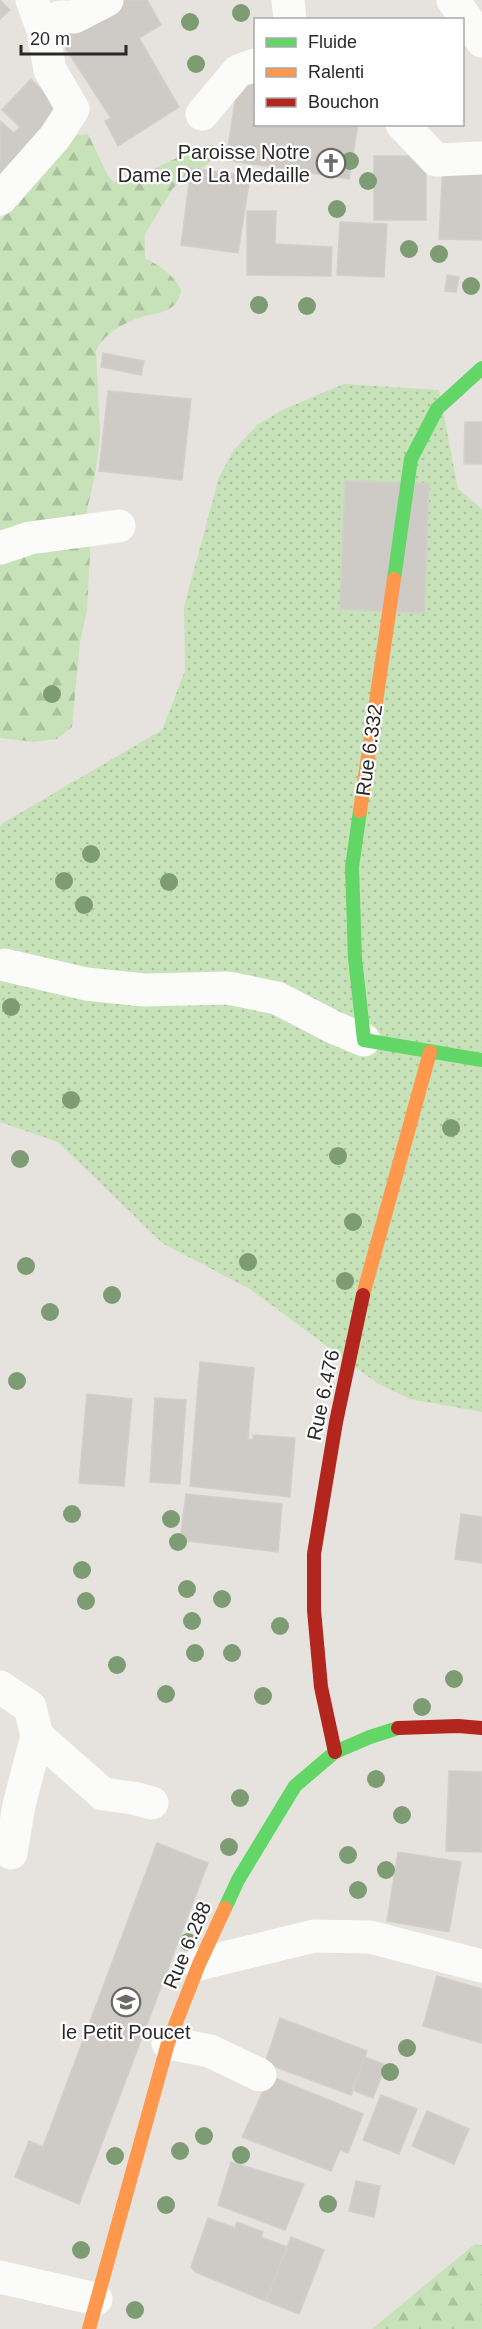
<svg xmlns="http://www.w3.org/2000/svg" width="482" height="2329" font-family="Arial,sans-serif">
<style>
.grass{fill:url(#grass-dots)}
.forest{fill:url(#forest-firs)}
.building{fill:#cecbc7;stroke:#d1cfcb;stroke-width:1.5}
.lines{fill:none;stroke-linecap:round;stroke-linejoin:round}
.street{stroke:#fbfbfa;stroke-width:33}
.fast{stroke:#63d668;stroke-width:14}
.slow{stroke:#ff974d;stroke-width:14}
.jam{stroke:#b3261e;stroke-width:14}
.tree{fill:#7e9c73}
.labels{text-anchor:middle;stroke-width:4.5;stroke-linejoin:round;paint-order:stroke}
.poi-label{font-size:20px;fill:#292929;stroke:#fff;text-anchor:end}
.street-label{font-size:20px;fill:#292929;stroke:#fff}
</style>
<defs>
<pattern id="grass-dots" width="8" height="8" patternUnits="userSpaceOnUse" patternTransform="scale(1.5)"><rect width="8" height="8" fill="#c7e1b8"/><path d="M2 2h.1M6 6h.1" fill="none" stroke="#abc19e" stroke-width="1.8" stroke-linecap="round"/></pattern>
<pattern id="forest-firs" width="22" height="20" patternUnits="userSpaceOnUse" patternTransform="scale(1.5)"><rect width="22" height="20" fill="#c7e1b8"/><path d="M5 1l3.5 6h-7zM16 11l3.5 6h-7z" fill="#abc19e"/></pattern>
</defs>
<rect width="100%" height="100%" fill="#e6e3de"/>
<path class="grass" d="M344,384L439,390L458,489L482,509V1412L410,1399L377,1383L250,1289L162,1243L58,1142L0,1122V827L3,823L162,730L185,671L184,607L219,477L234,450L257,425L284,409Z"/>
<g class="forest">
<path d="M88,134L108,176L114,182L141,175L204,145H213L216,151L210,162L173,188L145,234V258C161,267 173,274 181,290C180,295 179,300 176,303C167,314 154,313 141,317C122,324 105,333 96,350L100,434L96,469L87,510L91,535L87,610L80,642L72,727L57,739L34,742L0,738V219L14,207L53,158L77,135Z"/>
<path d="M475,2244L482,2245V2329H372Z"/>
</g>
<g class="building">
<path d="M0,0L10,10L0,19Z"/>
<path d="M112,0H147L161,25L139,38L179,107L118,146L105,121L111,118L55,32Z"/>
<path d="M31,79L63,111L0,177V121L14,133L20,127L2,110Z"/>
<path d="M238,82L255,85V124H358L349,179L226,160Z"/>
<rect x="374" y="156" width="52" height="64"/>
<path d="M443,161L482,163V240L439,239Z"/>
<path d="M191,168L250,177L238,253L181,245Z"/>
<path d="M247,211H276L275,244L332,247L331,276L247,275Z"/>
<path d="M340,222L387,224L384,277L337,275Z"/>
<path d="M447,275L459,277L456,292L445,291Z"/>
<path d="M103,353L144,361L141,375L101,367Z"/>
<path d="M108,391L191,399L182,480L99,471Z"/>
<path d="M465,422H482V464H464Z"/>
<path d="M345,481L429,484L424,613L340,609Z"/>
<path d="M200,1362L254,1368L248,1439L253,1440V1435L295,1438L290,1497L190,1486Z"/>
<path d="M87,1394L132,1399L124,1486L79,1483Z"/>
<path d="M155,1398L186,1400L180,1484L150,1482Z"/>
<path d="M186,1494L282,1504L278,1552L180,1540Z"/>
<path d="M461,1514L482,1517V1563L455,1559Z"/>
<path d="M449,1771L482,1772V1852L446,1851Z"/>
<path d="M157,1843L208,1863L79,2204L15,2177L29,2141L43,2147Z"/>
<path d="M398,1852L461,1862L449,1932L387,1921Z"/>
<path d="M437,1976L482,1989V2043L423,2026Z"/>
<path d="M280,2018L367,2051L351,2095L265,2063Z"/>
<path d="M365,2057L386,2065L373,2098L353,2090Z"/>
<path d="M270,2076L363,2114L348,2153L340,2150L331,2171L242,2137Z"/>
<path d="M381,2095L417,2109L399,2154L363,2140Z"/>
<path d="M427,2111L469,2129L454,2164L412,2146Z"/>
<path d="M231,2162L304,2184L285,2230L218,2205Z"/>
<path d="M356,2181L380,2186L374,2217L349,2211Z"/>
<path d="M208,2218L235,2228L237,2222L263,2232L261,2237L287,2247L266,2301L195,2272L191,2267Z"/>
<path d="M291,2237L324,2250L299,2314L266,2301Z"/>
</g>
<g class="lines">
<g class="street">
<path d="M288,0L290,20"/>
<path d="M453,0L482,41"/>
<path d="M43,30L60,17H74L107,0"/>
<path d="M202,114L238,71L255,65"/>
<path d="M402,124L436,160L482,158"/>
<path d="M0,199L55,137L73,109L50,70L43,30L32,0"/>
<path d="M0,548L30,538L119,526"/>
<path d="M5,965L86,984L144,990L228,988L277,998L333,1027L364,1040"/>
<path d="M0,1687L30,1707L37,1736L103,1794L133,1798L152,1803"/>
<path d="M11,1853L19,1805L37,1736"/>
<path d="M199,1964L314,1936L370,1937L482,1966"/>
<path d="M168,2043L210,2051L260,2075"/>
<path d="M0,2277L96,2299"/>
</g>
<g class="fast">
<path d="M394,579L411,459L437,409L482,368"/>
<path d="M360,811L352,867L355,958L364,1040L482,1060"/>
<path d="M225,1908L238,1880L295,1786L335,1752L370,1737L398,1728"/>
</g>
<g class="slow">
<path d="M360,811L394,579"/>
<path d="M363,1295L430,1052"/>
<path d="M89,2329L168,2043L199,1964L225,1908"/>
</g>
<g class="jam">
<path d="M398,1728L458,1726L482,1728"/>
<path d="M335,1752L321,1687L314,1610V1554L336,1422L363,1295"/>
</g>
</g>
<g class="tree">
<circle cx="241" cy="13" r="9"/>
<circle cx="190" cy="22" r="9"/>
<circle cx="196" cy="64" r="9"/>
<circle cx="350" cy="161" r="9"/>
<circle cx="368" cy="181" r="9"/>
<circle cx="337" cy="209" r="9"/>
<circle cx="409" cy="249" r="9"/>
<circle cx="439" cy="254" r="9"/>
<circle cx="471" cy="286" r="9"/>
<circle cx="259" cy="305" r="9"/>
<circle cx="307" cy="306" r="9"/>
<circle cx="52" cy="694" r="9"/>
<circle cx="91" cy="854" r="9"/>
<circle cx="64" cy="881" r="9"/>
<circle cx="169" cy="882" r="9"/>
<circle cx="84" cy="905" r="9"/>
<circle cx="11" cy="1007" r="9"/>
<circle cx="71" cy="1100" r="9"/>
<circle cx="451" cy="1128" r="9"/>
<circle cx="338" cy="1156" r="9"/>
<circle cx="20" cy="1159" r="9"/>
<circle cx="353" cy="1222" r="9"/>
<circle cx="248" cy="1262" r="9"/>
<circle cx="26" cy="1266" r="9"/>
<circle cx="345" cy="1281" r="9"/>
<circle cx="112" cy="1295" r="9"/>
<circle cx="50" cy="1312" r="9"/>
<circle cx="17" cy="1381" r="9"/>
<circle cx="72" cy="1514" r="9"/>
<circle cx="171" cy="1519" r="9"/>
<circle cx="178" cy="1542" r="9"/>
<circle cx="82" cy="1570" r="9"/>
<circle cx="187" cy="1589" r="9"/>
<circle cx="222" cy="1599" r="9"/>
<circle cx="86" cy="1601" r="9"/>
<circle cx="192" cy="1621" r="9"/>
<circle cx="280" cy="1626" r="9"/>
<circle cx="195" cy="1653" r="9"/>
<circle cx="232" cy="1653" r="9"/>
<circle cx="117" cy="1665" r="9"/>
<circle cx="454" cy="1679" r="9"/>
<circle cx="166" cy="1694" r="9"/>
<circle cx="263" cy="1696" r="9"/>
<circle cx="422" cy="1707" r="9"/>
<circle cx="376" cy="1779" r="9"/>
<circle cx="240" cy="1798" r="9"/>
<circle cx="402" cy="1815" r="9"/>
<circle cx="229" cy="1847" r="9"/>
<circle cx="348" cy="1855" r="9"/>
<circle cx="386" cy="1870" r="9"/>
<circle cx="358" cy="1890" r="9"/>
<circle cx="188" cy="1942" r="9"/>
<circle cx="407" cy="2048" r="9"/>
<circle cx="390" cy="2072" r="9"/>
<circle cx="204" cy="2136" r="9"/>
<circle cx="180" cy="2151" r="9"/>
<circle cx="241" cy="2155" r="9"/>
<circle cx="115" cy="2156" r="9"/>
<circle cx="328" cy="2204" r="9"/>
<circle cx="166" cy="2205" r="9"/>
<circle cx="81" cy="2250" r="9"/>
<circle cx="135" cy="2310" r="9"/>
</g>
<defs>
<g id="church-ring" transform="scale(1.5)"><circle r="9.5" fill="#fff" stroke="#6b6a68" stroke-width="1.5"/><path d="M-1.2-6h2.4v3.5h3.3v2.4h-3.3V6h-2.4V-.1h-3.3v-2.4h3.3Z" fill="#6b6a68"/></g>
<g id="school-ring" transform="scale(1.5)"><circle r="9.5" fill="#fff" stroke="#6b6a68" stroke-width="1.5"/><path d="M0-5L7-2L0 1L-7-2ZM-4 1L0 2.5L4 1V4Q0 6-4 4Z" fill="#6b6a68"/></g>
</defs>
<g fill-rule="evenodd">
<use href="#church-ring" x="331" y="163"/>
<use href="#school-ring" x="126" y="2002"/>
</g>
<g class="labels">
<g class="poi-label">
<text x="310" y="159">Paroisse Notre<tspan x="310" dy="23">Dame De La Medaille</tspan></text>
<text x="126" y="2039" text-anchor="middle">le Petit Poucet</text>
</g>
<g class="street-label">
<text transform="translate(369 750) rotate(-82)" y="7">Rue 6.332</text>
<text transform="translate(323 1395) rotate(-78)" y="7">Rue 6.476</text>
<text transform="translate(187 1945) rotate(-67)" y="7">Rue 6.288</text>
</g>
</g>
<rect x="254" y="18" width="210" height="108" fill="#ffffff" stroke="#a9a9a9" stroke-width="1.5"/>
<rect x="266" y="38" width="30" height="9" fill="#63d668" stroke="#a9a9a9" stroke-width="1.5"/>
<text x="308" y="48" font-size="18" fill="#292929">Fluide</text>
<rect x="266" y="68" width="30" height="9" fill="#ff974d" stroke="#a9a9a9" stroke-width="1.5"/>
<text x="308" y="78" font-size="18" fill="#292929">Ralenti</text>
<rect x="266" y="98" width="30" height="9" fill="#b3261e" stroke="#a9a9a9" stroke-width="1.5"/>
<text x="308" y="108" font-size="18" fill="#292929">Bouchon</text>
<path d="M21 45v9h105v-9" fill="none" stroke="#292929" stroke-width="3"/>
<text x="30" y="45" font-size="18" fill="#292929" stroke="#ffffff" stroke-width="4.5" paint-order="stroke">20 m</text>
</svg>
